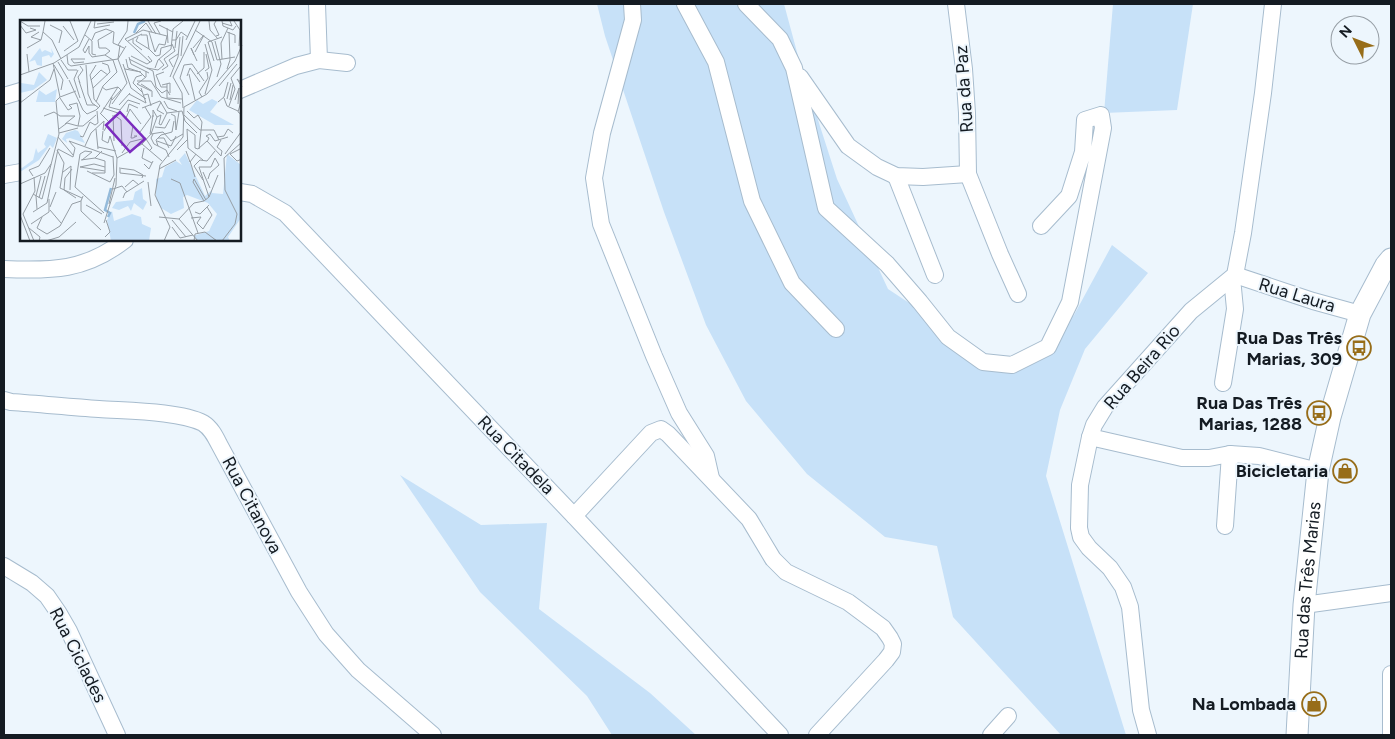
<svg xmlns="http://www.w3.org/2000/svg" width="1395" height="739" font-family="Figtree,sans-serif">
<style>
.green{fill:#c7e1f8}
.lines{fill:none;stroke-linecap:round;stroke-linejoin:round}
.minor-casing{stroke:#a7bcce;stroke-width:18}
.tertiary-casing{stroke:#a7bcce;stroke-width:23}
.minor{stroke:#fff;stroke-width:16}
.tertiary{stroke:#fff;stroke-width:21}
.labels{text-anchor:middle;stroke-width:4;stroke-linejoin:round;paint-order:stroke}
.street-label{font-size:18px;fill:#141b22;stroke:#edf6fd}
.poi-label{font-size:18px;font-weight:bold;fill:#141b22;stroke:#edf6fd;text-anchor:end}
.inset-river{fill:none;stroke:#94bada;stroke-width:2.5}
.inset-road{fill:none;stroke:#969ea5;stroke-width:1}
.view{fill:#7b2cbf;fill-opacity:0.15;stroke:#7b2cbf;stroke-width:2.5}
.inset-edge{fill:none;stroke:#141b22;stroke-width:2.5}
</style>
<rect width="100%" height="100%" fill="#edf6fd"/>
<g class="green">
<path d="M597,4H784L801,67L837,179L888,289L1011,370L1074,315L1112,245L1148,273L1085,349L1060,410L1046,476L1126,735H1061L953,617L937,546L885,537L807,474L746,401L706,325L664,212L605,36Z"/>
<path d="M1113,4H1193L1177,110L1104,113Z"/>
<path d="M400,475L481,525L547,523L539,609L650,693L696,735H612L587,696L480,592Z"/>
</g>
<g class="lines">
<g class="minor-casing">
<g id="minor">
<path d="M317,4L319,60"/>
<path d="M632,4L633,20L602,133L594,178L601,224L654,356L679,413L706,456L711,478"/>
<path d="M685,4L716,62L752,201L792,283L836,329"/>
<path d="M746,4L780,39L794,68L826,208L887,264L920,302L948,337L983,362L1012,365L1048,347L1070,302L1103,128L1101,115L1085,120L1083,152L1069,196L1041,226"/>
<path d="M956,4L964,69L967,113L968,174L1000,254L1018,294"/>
<path d="M800,77L848,146L877,167L896,176L923,177L968,174"/>
<path d="M240,90L296,66L319,60L347,63"/>
<path d="M4,96L21,91"/>
<path d="M4,175L21,172"/>
<path d="M896,176L935,275"/>
<path d="M240,192L252,194L285,213L574,516L780,735"/>
<path d="M4,269C52,271 85,271 125,240"/>
<path d="M1235,275L1313,301L1360,314"/>
<path d="M1223,383L1235,309L1232,278"/>
<path d="M4,400L11,402C40,404 70,407 99,409C126,411 180,411 203,423C211,428 215,436 219,444L299,592L326,634L358,670L433,735"/>
<path d="M1090,437L1182,458H1209L1230,454L1259,456L1318,471"/>
<path d="M574,516L651,433L661,429L668,434L749,519L773,559L786,572L848,602L883,628L890,638L893,644L892,652L886,660L817,735"/>
<path d="M1225,526L1230,454"/>
<path d="M4,566L32,583L47,596L58,612L69,631L117,735"/>
<path d="M1304,605L1391,593"/>
<path d="M991,735L1008,716"/>
<path d="M1148,735L1141,710L1130,607L1123,587L1110,568L1089,548L1081,537L1079,528L1080,485L1090,437L1094,425L1105,407L1191,311L1235,275L1243,233L1263,93L1273,4"/>
<path d="M1391,735V674"/>
</g>
</g>
<g class="tertiary-casing">
<g id="tertiary">
<path id="s1" d="M1297,735L1304,605L1318,471L1330,417L1360,314L1386,265L1391,259"/>
</g>
</g>
<use href="#minor" class="minor"/>
<use href="#tertiary" class="tertiary"/>
</g>
<defs>
<g id="bus-ring" transform="scale(1.25)"><circle r="9.5" fill="#edf6fd" stroke="#976d19" stroke-width="1.5"/><path d="M-5-6H5V4H4V6H2V4H-2V6H-4V4H-5ZM-3.5-4V0h7V-4ZM-3.5 1.2v1.5H-2V1.2ZM2 1.2v1.5H3.5V1.2Z" fill="#976d19"/></g>
<g id="shop-ring" transform="scale(1.25)"><circle r="9.5" fill="#edf6fd" stroke="#976d19" stroke-width="1.5"/><path d="M-5-2.5h2.3a2.7 3.5 0 0 1 5.4 0H5L5.5 6h-11ZM-1.5-2.5h3a1.5 2.3 0 0 0-3 0Z" fill="#976d19"/></g>
</defs>
<g fill-rule="evenodd">
<use href="#bus-ring" x="1359" y="348"/>
<use href="#bus-ring" x="1319" y="413"/>
<use href="#shop-ring" x="1345" y="471"/>
<use href="#shop-ring" x="1314" y="704"/>
</g>
<g class="labels">
<g class="street-label">
<text transform="translate(964 89) rotate(-94)" y="6">Rua da Paz</text>
<text transform="translate(1297 295) rotate(17)" y="6">Rua Laura</text>
<text transform="translate(1142 367) rotate(-49)" y="6">Rua Beira Rio</text>
<text transform="translate(516 455) rotate(46)" y="6">Rua Citadela</text>
<text transform="translate(252 505) rotate(62)" y="6">Rua Citanova</text>
<text dy="6" stroke="none"><textPath href="#s1" startOffset="155">Rua das Três Marias</textPath></text>
<text transform="translate(78 655) rotate(63)" y="6">Rua Ciclades</text>
</g>
<g class="poi-label">
<text x="1342" y="344">Rua Das Três<tspan x="1342" dy="21">Marias, 309</tspan></text>
<text x="1302" y="409">Rua Das Três<tspan x="1302" dy="21">Marias, 1288</tspan></text>
<text x="1328" y="477">Bicicletaria</text>
<text x="1296" y="710">Na Lombada</text>
</g>
</g>
<g transform="translate(20 20)">
<rect width="221" height="221" fill="#edf6fd"/>
<path d="M20,28L22,32L25,30L32,33L31,28L34,34L31,38L29,35L22,37V46L17,45L15,40L9,42ZM19,52L27,60L13,70L0,73L1,63L14,65ZM37,69L35,82H16L19,70L26,75ZM192,79L198,82L190,92L214,105H195L169,90L177,80L183,84ZM55,110L58,111L65,123L50,118L46,119L47,123L42,119L46,113ZM28,114L37,118L33,128L30,125L19,140L0,152V147L2,148L13,140L16,128L18,133L26,127L24,124ZM165,133L185,176L192,170V173L203,174L207,134L221,145V198L208,217L210,221H178L173,216L189,211L197,194L188,183L167,175L163,177L164,188L151,194L141,188L136,179V159L142,157L145,147L156,141L162,145L159,140ZM122,168L123,179L127,182L123,190L114,183L111,191L108,186L99,190L92,188L96,182L113,180L115,172ZM92,191L94,201L112,194L121,197L122,204L131,208L129,221H91L87,200Z" fill="#c7e1f8"/>
<path class="inset-river" d="M114,13L118,4L125,1M88,197L90,193L85,190L91,168"/>
<path class="inset-road" d="M0,1L8,6H20M25,1L23,12L32,20L41,39M75,1L74,8L90,5M128,1L136,14M189,1L190,10L198,19M202,1L203,6L213,10L216,6M214,1L220,10L219,26M202,3L212,6L210,1M77,4L94,2M0,5L6,13L16,10L10,8M30,5L42,11L39,23M139,5L153,12M43,6L54,20M147,8L148,23M175,10L192,22M19,12L11,17L21,20M129,12L135,32M207,12L215,15V23M116,13L126,3L132,12M140,14L134,3L141,1M65,15L72,21V34L76,35M121,15H127L129,29L136,36L140,35L141,28L152,25M196,16L199,15L194,4L196,1M118,17L116,21L129,29M113,19V23L122,30M72,20L75,13L86,9L94,12L93,23L104,28M152,20H156L161,12L168,17M166,20L175,1M108,21L122,14M195,21L201,44L197,57M192,22L197,40L215,37M185,24L192,50L185,74M98,25L107,11L108,1M100,25L98,39L107,63M7,28L21,20L23,12M86,28H79L78,20L92,12M155,28L157,11M173,28L183,16M44,31L58,21L50,1M135,32L139,24L145,25M175,32L184,15M69,33V26L65,33L63,30L69,19M69,33L72,37L85,35L90,31L86,28M7,34L9,52M47,35L48,44L51,46L98,39M174,35L171,28L177,41M111,36L127,44L132,41L128,36M161,36L163,16M109,37L111,44L129,53M98,39L106,26M106,39L108,48L120,52L125,57M109,39L133,51L136,67L142,73L147,70L150,75M202,39L201,23L208,8M41,40L48,50H57M194,41L188,22L202,17M38,42L48,59M64,42L54,43L51,39H65M130,42L105,19L123,10L147,16L145,25M103,44L111,68L126,79M34,45L43,60L41,70M66,45L68,74L72,83L79,88M153,47L149,40L158,34M127,48L138,50L144,45L139,39M135,48L138,40L151,29L153,9L163,1M105,49L121,52M207,49L210,40L209,12M58,50L54,59L60,78M142,50L148,46L144,39L155,31L152,24M126,51V57L117,64L131,71M185,51L189,48L186,34M144,52L136,55L141,67H147M169,54L175,80M177,54L184,48V32M0,55L34,43L59,27L71,1M167,56L170,48L180,62M150,57L158,37L160,17M49,60L63,90L67,94L76,90L80,86L74,79L73,68L90,52L88,45L82,43M71,60L81,50L88,55M59,61L67,85H75M117,61H131L141,77L161,83M60,63L58,57L63,50L60,46M222,63L217,59L222,67M121,64L132,71V77M147,64V78L162,79M142,65L150,63V73M199,66L217,44M82,67L86,70L98,67M73,68L70,55L76,45M122,72L113,63L116,57L122,55M109,74L126,83L121,68M124,75L128,74L131,86M169,75L160,58L164,45L172,44L184,61M40,77L56,71M92,77L89,87L100,90M182,77L179,72L188,58L187,52M40,78L48,90L52,88L49,85L57,83L60,96L58,106M204,78L207,86L218,91M222,78L218,92L222,95M207,79L211,63M92,80L101,70L98,67M210,80L213,65M215,80L219,68L218,84M144,81L148,88L157,91M76,82L83,66L97,52L93,40L85,35M141,82L137,90L144,94M198,82L204,77L208,62M0,83L30,60L34,49M92,84L107,63M99,85L110,73M209,86L215,69L211,58L220,47M83,88L98,93M122,88L140,81L147,93L162,91L165,101L177,113M163,88L162,73L153,57L180,1M100,90L108,80L120,84M167,91L174,98L178,95L182,102L179,129M107,92L109,84L118,88M80,93L89,102L84,111M81,93L98,67M151,94L155,96L156,110M93,95L94,121M94,95L101,100L102,126M164,95L180,110H194L199,120M24,96L34,92L40,96H55L45,104M133,97V90L137,97M106,98L110,89L121,104M113,105L111,118H113L117,116H114M58,106H63L76,95M135,107L145,108L150,99M39,109L47,103L58,106M76,109L78,129M167,109L175,115V128L178,129L187,121L201,136M167,109L168,128M156,110L159,92M83,111L82,120L88,123L90,116L97,138M120,112L131,97L125,87M39,113L58,108M130,114L133,95M131,114L137,97L141,95L139,104L141,105L147,93M133,114L131,118L134,124L146,130L149,137M60,116L63,117L70,102L75,105L78,103L77,91M38,117L53,135M197,117L204,116L208,109L213,113M138,118H144L149,128M126,119L132,128L129,131M49,121L93,137M137,121L151,126L156,116M187,122L189,118L186,116L190,114L195,121L208,117M122,124L131,114L143,112L151,121L163,114M122,124L142,141M65,126L71,113L84,101L83,110M138,126L136,120L141,115L152,112L154,101M78,127L96,131M124,128L122,138L132,143M168,128L183,140M222,128L210,134L217,141L222,139M37,130L44,143L40,168L62,178M157,130L168,119M166,131L170,142L176,134M102,133L110,122L126,118M205,134L221,112M201,136L202,131L197,127L201,120M97,138L122,124M61,140L75,138L82,131M62,140L72,132L65,131L60,134L55,167L84,193M170,141L175,157M124,144L129,149L133,141M60,147L85,151M60,147L74,144L85,147M99,148L114,150L123,155L122,158M52,149L45,158L44,170L56,178M100,149V153L126,156M139,149L156,140M67,151L90,162L94,155L93,136M43,152L51,146L50,170M183,152L190,168M72,153H85V141L75,138M13,156L9,150L19,146L30,128M14,157L15,171L3,194L14,221M151,159L160,163L178,213M188,159L190,153L199,145M183,160L174,146L180,140L187,141L195,131M128,162L131,186M0,164L25,153L31,144M105,167L113,160L119,165M93,169L102,166L107,172M13,174L22,179L39,114L36,81L40,77L33,43M189,177L198,155M19,178L25,156M103,178L105,173L124,161M61,181V191L81,210M184,181L189,177L179,147H191L195,138L199,145M184,181L173,162L174,159L186,180M89,184L95,158M66,185L82,194M30,187L36,172M17,189L16,176L21,156M30,190L41,203M13,192L27,183L38,129L53,137L55,128L49,121M175,192L180,194L189,185M0,195L10,221M22,197L17,208L27,214L40,206L52,184L61,181L63,176M139,197L159,199L178,221M171,198L181,197L177,203L183,209L192,195L187,187M159,199L174,183L184,181M152,200L166,217M84,203L96,165L97,138M11,204L29,192V179M152,207L160,218L173,215M9,208L20,217L19,221M85,217L90,212L86,200M26,221L39,217L56,202M144,221L150,207L135,175L140,145L163,117L164,87L187,74L215,41L222,25M174,221L175,214L185,212L197,221M202,221L215,204L217,194L205,170L204,138L222,122"/>
<path class="view" d="M100,92L125,119L110,132L86,105Z"/>
<rect width="221" height="221" class="inset-edge"/>
</g>
<rect width="1395" height="739" fill="none" stroke="#141b22" stroke-width="10"/>
<g transform="translate(1355 40) rotate(312)"><circle r="24" fill="#edf6fd" stroke="#969ea5"/>
<path d="M0-4L9 19L0 12L-9 19Z" fill="#976d19"/>
<text y="-8" font-size="14" font-weight="bold" text-anchor="middle" fill="#141b22">N</text>
</g>
</svg>
